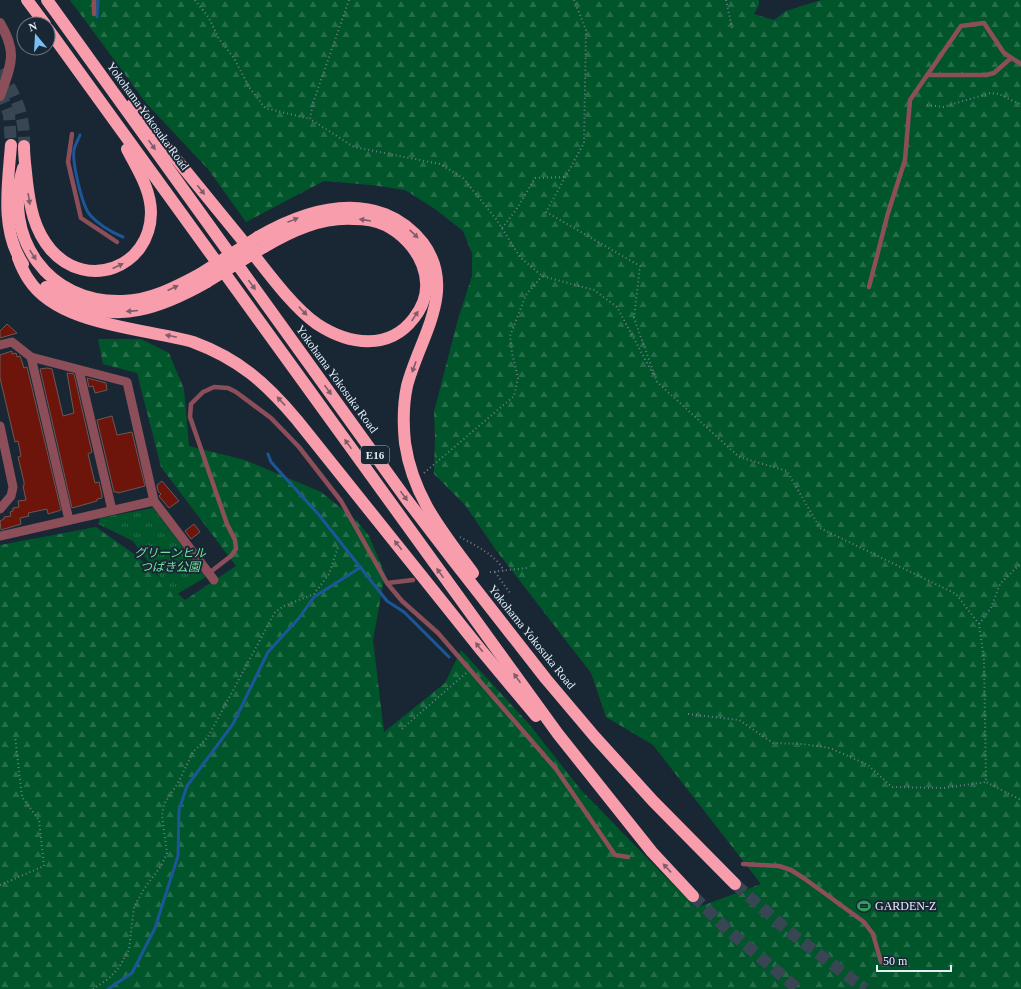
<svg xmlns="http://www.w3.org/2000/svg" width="1021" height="989" font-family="'Times New Roman','Noto Sans JP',serif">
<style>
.grass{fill:url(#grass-tufts)}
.forest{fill:url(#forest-firs)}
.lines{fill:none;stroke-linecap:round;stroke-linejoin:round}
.stream{stroke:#1b5698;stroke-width:3}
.building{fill:#6d150b;stroke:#6f5753}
.motorway-tunnel{stroke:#384552;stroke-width:12;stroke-dasharray:12 6;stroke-linecap:butt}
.path{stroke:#707c88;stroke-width:2;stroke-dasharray:1 3;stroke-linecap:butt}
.service{stroke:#8c4f5a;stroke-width:4.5}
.minor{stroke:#8c4f5a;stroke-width:9}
.tertiary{stroke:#8c4f5a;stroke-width:10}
.motorway{stroke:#f89dac;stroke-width:12}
.motorway-bridge{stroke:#f89dac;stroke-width:12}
.oneway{fill:#7d5c6b}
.labels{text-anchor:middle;stroke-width:4;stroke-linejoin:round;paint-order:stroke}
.shield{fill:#192735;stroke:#a8b3be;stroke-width:1}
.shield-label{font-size:11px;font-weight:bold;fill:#e5eff8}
.street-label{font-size:12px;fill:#e5eff8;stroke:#192735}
.park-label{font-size:12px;font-style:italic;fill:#6fe598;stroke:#192735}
.poi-label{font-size:12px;fill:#e5eff8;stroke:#192735;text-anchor:start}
</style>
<defs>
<pattern id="grass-tufts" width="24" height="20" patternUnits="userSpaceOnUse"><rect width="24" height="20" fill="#01552a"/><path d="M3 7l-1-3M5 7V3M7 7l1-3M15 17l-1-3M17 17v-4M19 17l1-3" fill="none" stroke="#266e4a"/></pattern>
<pattern id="forest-firs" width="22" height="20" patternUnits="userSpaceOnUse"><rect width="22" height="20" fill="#01552a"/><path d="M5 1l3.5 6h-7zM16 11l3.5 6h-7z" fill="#266e4a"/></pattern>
</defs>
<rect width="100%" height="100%" fill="#192735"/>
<path class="grass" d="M153,508L206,577L174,596L133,541L98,524L100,518Z"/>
<path class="forest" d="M70,0H759V5L754,14L774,20L786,11L821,0H1021V989H0V545L96,527L134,554L185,600L236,566L161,467L137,373L103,364L98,339H141L169,353L184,389L189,446L245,460L321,492L357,521L369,536L385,574L373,640L384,732L445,683L461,650L529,724L581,790L696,908L761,884L653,745L606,717L591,673L496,550L465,505L434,474L435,437L434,412L458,319L472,276V253L463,231L435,209L405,190L371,185L324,181L246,222L208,169L146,103Z"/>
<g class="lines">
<g class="stream">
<path d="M97,17L98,0"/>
<path d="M80,135C78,140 75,145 74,150C72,162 82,206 90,215C99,225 111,232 123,237"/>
<path d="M268,454L271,462L319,515L387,601L404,612L449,657"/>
<path d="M108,989L132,973L155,928L178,856L179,810L187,786L233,724L268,652L299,618L314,597L361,567"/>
</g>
</g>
<g class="building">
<path d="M7,324L17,333L0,338V331Z"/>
<path d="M12,351V354L16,353L17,357L20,356L24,368L27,367L61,510L48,514L47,509L28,513L29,516L20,518L21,524L1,530L0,521L4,519V517L11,516L10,512L13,511V508L19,507L18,501L26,500L23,486H24V482L18,457L21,456L18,441L15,442L0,378V355Z"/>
<path d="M47,368L52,369L63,416L74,413L67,373L74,374L92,452L88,454L95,483L99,482L102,495V498L97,499V501L72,508L40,369Z"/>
<path d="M87,378L106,383L107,390L95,393L93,386L89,387Z"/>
<path d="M112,416L117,435L132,432L145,486L118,493V492H114L97,420Z"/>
<path d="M162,481L179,501L169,508L159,496L161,494L158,491L157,485Z"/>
<path d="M194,524L200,532L191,539L185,531Z"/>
</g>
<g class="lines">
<g class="motorway-tunnel">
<path d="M0,70C16,97 25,114 24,146"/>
<path d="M0,92L9,114L11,145"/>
<path d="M735,884L787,930L865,989"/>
<path d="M693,896L728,930L798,989"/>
</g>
<g class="path">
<path d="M195,0L209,18L219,39L234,58L249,87L265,108L310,119"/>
<path d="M349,0L313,103L310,119L354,147L440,164L463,178L496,219L520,257L542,276L594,290L617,307L654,376"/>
<path d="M574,0L586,30L584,143L546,212L640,266L634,318L657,382L739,457L787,471L820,528L956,594L979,624L984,660L986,782L1021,800"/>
<path d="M726,0L732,28"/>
<path d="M927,105L943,107L990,93L999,94L1017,103L1021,104"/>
<path d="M502,228L516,210L535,178L565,177"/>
<path d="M424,473L514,396L518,378L512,353L510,336L526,295L542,276"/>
<path d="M460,537C476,546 495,554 504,571"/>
<path d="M490,572L527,568"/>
<path d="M495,572L510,593"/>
<path d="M979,624L991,608L1000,584L1021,563"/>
<path d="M688,714L739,720L773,743L802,744L830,748L868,765L892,787L944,788L986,782"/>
<path d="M402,729L466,673"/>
<path d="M0,885L44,866L39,820L22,797L15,736"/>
<path d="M93,989L108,979L118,969L129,950L134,907L144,889L161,866L167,853L162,816L164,804L178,783L193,752L208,737L275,612L284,606L314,594L329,574L338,547"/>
</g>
<g class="service">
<path d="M94,0V14"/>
<path d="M927,75H986L994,73L1011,58"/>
<path d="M72,134L68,162L81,218L117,242"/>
<path d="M869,287L888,213L905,160L910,100L961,26L984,23L1004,53L1021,64"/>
<path d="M209,573L231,556L236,549L235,540L227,524L190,417L191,404L203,392L214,387L228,388L236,392L271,418L299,447L341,501L387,583L402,601L438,633L556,769L615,855L628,857"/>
<path d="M387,583L413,580"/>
<path d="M743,864L779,866L791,870L805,879L864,922L873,934L881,962"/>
</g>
<g class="minor">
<path d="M0,345L12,342L31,357L127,382L154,501L214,580"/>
<path d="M31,357L69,520"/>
<path d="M79,370L112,510"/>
<path d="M0,426L13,487L11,496L0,509"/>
<path d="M0,536L154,501"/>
</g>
<path class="tertiary" d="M0,23C18,53 11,65 0,96"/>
<g class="motorway">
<path d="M27,0L45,24"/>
<path d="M47,0L407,500L453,560L546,679L595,737L653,801L735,884"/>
<path d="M48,29L558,734L652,852L693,896"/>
<path d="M132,105C169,150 206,195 243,241C263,266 291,306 317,324C349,345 389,351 414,318C441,284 419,242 385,225C376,221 364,219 354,219C321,217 291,231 264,247"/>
<path d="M11,145C8,184 0,230 23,264"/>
<path d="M24,146C24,159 26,170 27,182C30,207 34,230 51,250C87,291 150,268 151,213C151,189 137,169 127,149"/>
<path d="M23,168C2,237 48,304 123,301C151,300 176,287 200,274"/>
<path d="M258,237C296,215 342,198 385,214C400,220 413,230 423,243C458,290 419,339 407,386C403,405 403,424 405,443C413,497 442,531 473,573"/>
<path d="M18,258C21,266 24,273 29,280C59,326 144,328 193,342C239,359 266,383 297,420L481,650L536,716"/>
<path d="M46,287C71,307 107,317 139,310C163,305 186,294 207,282"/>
</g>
<g class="motorway-bridge">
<path d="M200,274L258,237"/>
<path d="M207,282L264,247"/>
</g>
</g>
<defs><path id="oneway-solid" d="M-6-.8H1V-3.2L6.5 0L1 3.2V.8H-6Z"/></defs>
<g class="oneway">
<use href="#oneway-solid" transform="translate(152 145) rotate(54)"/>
<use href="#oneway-solid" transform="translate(201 190) rotate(52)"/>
<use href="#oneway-solid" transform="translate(29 199) rotate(81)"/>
<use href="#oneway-solid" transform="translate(293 220) rotate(-22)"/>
<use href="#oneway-solid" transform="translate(365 220) rotate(-171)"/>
<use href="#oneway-solid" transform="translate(414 234) rotate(44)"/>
<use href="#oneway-solid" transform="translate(33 255) rotate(57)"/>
<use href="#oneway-solid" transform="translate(118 266) rotate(-24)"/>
<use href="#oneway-solid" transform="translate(252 285) rotate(54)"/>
<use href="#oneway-solid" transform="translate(173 288) rotate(-25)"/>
<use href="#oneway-solid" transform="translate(132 311) rotate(175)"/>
<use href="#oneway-solid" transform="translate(303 311) rotate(46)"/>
<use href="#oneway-solid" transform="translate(415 316) rotate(-57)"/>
<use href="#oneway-solid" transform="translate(171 336) rotate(-168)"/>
<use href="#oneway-solid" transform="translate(414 367) rotate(110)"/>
<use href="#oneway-solid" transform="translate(328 390) rotate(54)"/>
<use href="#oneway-solid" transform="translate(281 401) rotate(-133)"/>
<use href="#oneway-solid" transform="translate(348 444) rotate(-126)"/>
<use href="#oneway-solid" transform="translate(404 496) rotate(54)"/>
<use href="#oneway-solid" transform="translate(398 545) rotate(-129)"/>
<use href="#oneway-solid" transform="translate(440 573) rotate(-126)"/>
<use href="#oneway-solid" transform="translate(479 647) rotate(-128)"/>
<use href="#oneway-solid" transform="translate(517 678) rotate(-126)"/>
<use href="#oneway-solid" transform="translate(667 868) rotate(-133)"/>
</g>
<defs>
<g id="stadium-bare" transform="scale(1.08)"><path d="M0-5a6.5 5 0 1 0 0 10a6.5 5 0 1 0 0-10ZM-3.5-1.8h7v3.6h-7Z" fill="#2e9e5b" stroke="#192735" stroke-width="2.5" paint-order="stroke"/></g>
</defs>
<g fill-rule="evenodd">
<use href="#stadium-bare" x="864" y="906"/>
</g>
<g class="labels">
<rect class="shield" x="361" y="446" width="28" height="18" rx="3"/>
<g class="shield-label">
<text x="375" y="459">E16</text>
</g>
<g class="street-label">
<text transform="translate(148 116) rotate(54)" y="4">Yokohama Yokosuka Road</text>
<text transform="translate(337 379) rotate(54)" y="4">Yokohama Yokosuka Road</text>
<text transform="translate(532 637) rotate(51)" y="4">Yokohama Yokosuka Road</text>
</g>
<g class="park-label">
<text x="170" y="557">グリーンヒル<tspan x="170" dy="14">つばき公園</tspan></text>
</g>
<g class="poi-label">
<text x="875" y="910">GARDEN-Z</text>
</g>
</g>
<g transform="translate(36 36) rotate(342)"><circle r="19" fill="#192735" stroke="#6b7783"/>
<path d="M0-3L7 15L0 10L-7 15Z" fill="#78bff7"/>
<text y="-6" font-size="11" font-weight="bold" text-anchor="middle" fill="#e5eff8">N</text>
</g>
<path d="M877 965v6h74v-6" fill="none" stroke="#e5eff8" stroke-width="2"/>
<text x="883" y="965" font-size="12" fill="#e5eff8" stroke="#192735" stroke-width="3" paint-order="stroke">50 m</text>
</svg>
